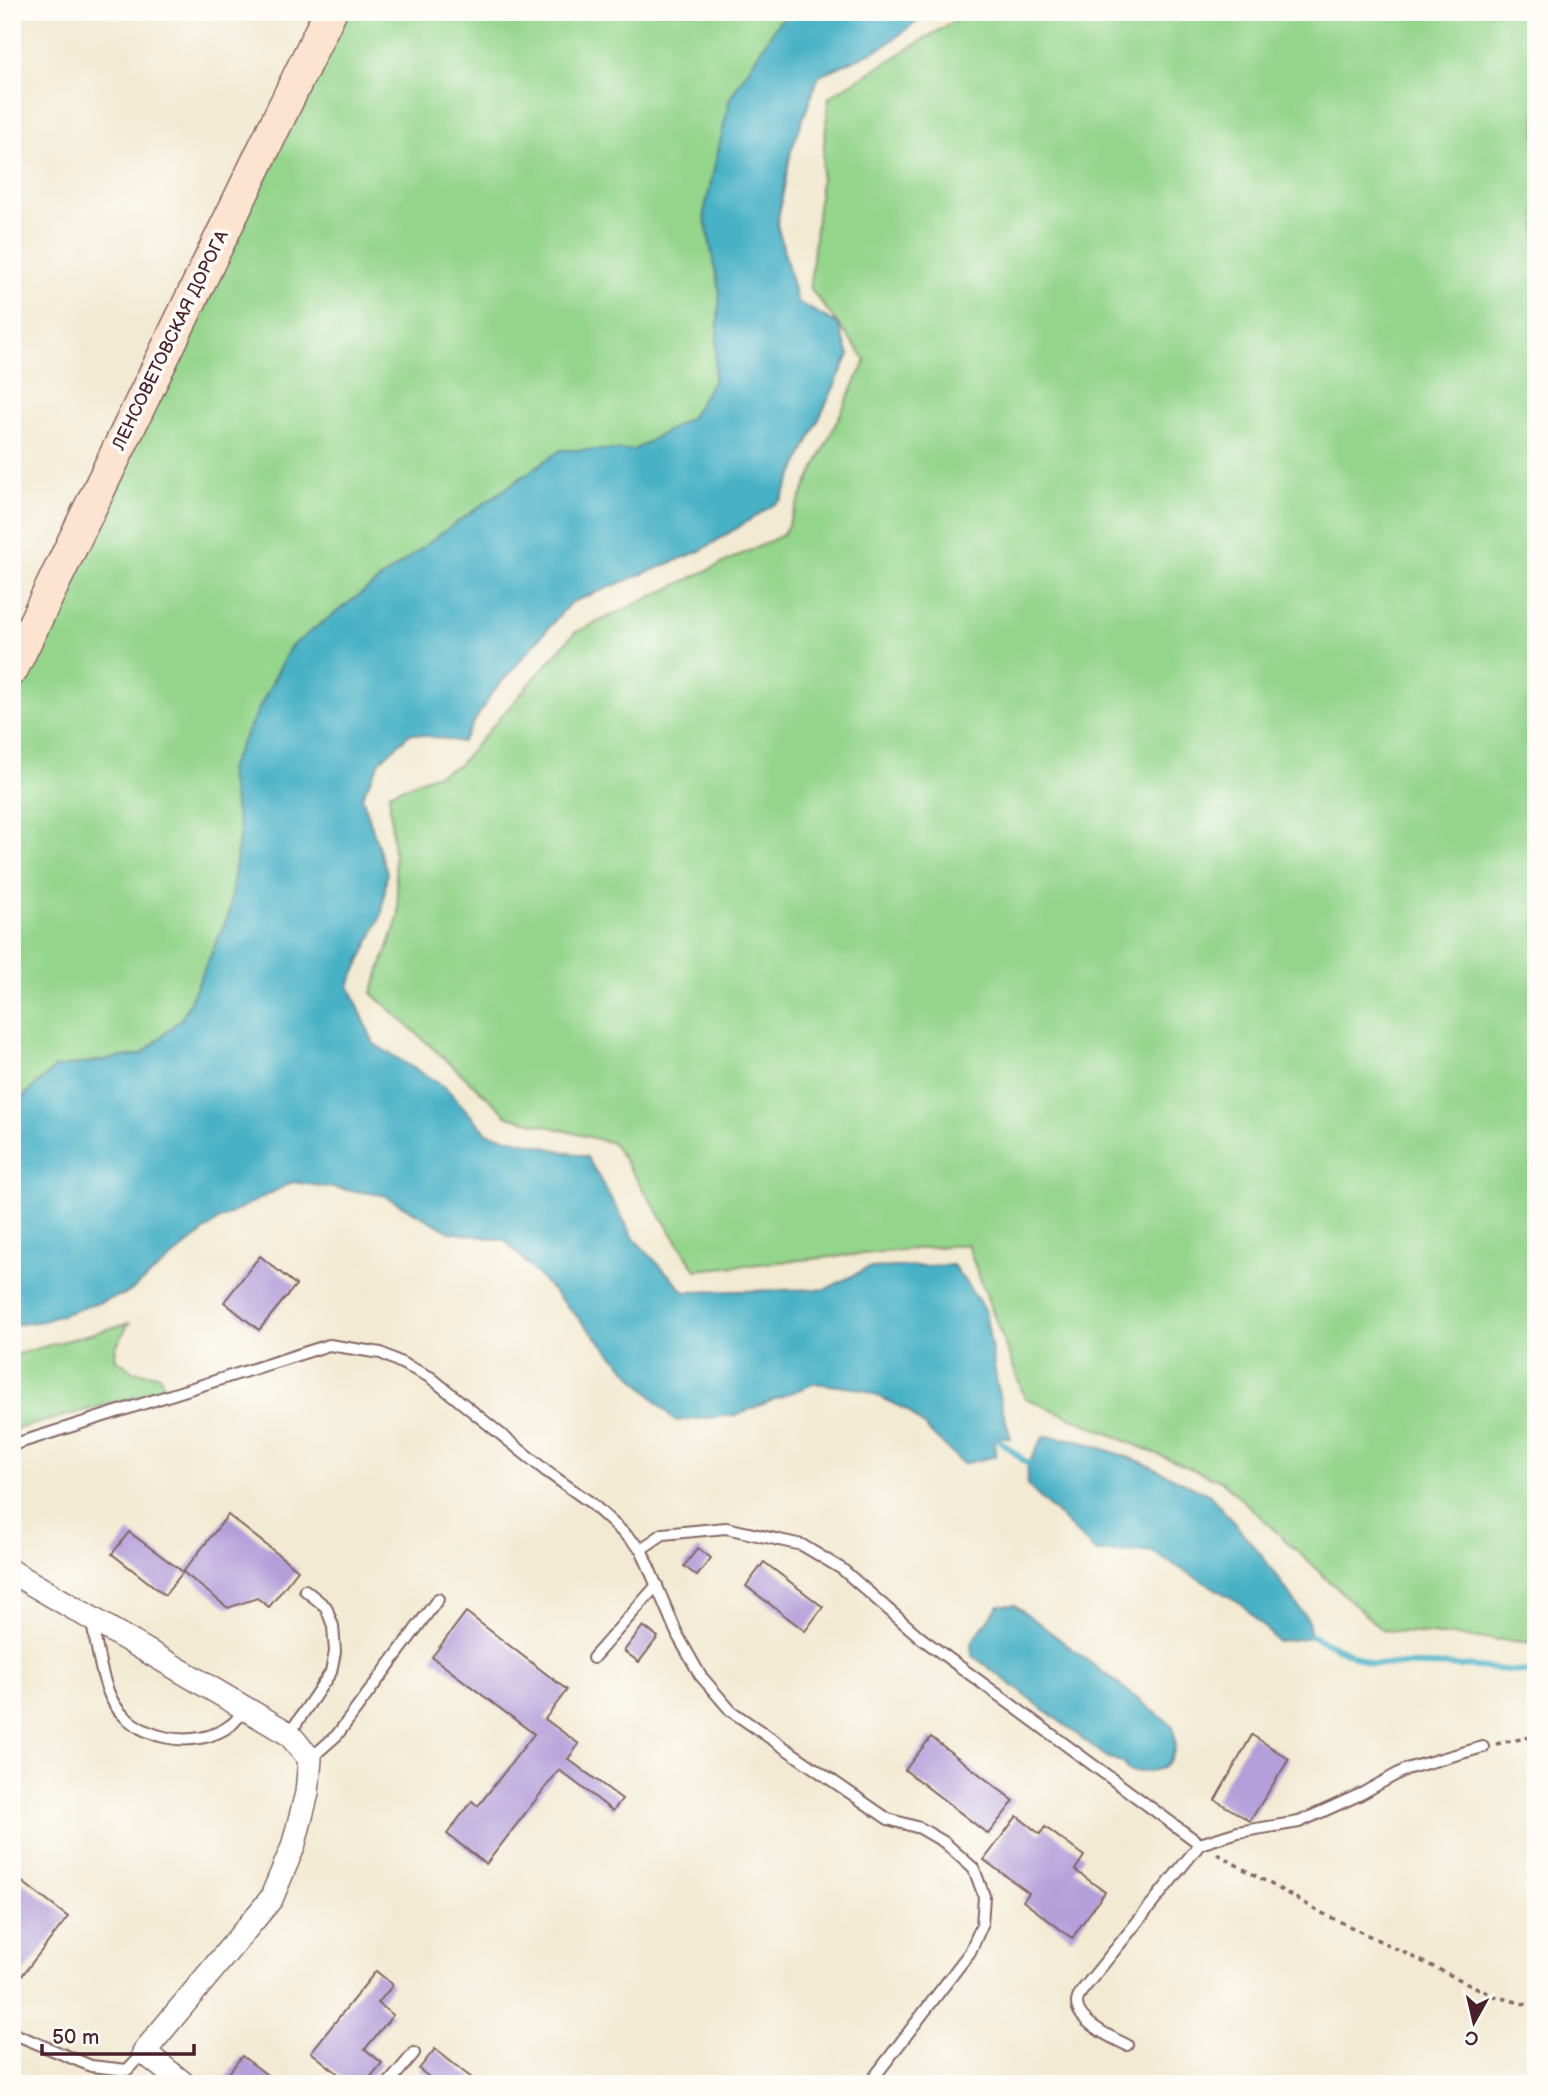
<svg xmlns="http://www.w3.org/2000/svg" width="1548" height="2096" font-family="'Balsamiq Sans',sans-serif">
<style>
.green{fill:#94d58c;stroke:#6f7a5c;stroke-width:2}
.water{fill:#47b1c6;stroke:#486878;stroke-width:2}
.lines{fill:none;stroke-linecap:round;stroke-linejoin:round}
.stream{stroke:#47b1c6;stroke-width:6}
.building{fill:#b39fd9}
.lane-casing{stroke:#856665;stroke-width:14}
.street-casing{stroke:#856665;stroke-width:26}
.secondary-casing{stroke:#856665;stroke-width:35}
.path{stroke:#856665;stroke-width:3.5;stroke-dasharray:5 5;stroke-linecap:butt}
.lane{stroke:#fff;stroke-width:10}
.street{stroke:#fff;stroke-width:23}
.secondary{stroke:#fde4d0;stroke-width:32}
.labels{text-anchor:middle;stroke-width:7;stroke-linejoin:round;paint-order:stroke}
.street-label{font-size:18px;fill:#4a1f2b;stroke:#fdfcf7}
</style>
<rect width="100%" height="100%" fill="#fdfcf7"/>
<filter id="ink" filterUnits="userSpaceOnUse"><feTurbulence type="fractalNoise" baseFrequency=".0143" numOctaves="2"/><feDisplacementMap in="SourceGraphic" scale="14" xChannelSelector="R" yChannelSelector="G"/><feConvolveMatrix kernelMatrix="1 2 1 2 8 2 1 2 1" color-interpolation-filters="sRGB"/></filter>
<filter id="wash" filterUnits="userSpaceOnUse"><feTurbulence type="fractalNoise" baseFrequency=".00686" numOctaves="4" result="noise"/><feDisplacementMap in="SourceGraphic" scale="28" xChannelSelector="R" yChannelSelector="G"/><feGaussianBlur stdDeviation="1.57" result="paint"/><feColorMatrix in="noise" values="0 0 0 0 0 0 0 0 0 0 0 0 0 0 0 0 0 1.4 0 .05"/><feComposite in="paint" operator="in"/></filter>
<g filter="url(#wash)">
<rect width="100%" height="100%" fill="#f2ead2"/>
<g class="green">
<path d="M346,12H795L778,23L704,213L720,293L714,380L691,417L634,450H561L228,770L240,832L229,914L183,1017L142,1054L55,1068L12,1107V703L155,399L293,111Z"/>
<path d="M969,12H1536V1643L1382,1630L1223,1482L1025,1398L967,1244L696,1270L613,1143L508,1116L372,993L399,916L389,793L458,766L574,633L783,535L866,360L810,288L829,97Z"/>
<path d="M129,1323L116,1347L115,1358L132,1371L159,1375L166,1389L12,1430V1353L18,1354Z"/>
</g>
<g class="water">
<path d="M795,12H930L883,47L819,76L791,151L777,224L797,302L838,324L849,355L781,500L700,551L570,603L491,694L462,742L411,733L381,760L362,796L387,873L382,914L349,985L374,1044L445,1087L487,1133L587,1157L635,1240L685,1292L826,1289L868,1268L953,1265L985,1310L999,1396L1011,1439L993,1434L996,1456L963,1464L907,1410L862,1389L815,1383L736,1415L675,1421L505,1240L450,1232L383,1195L292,1182L218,1220L128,1293L43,1321L12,1325V1107L55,1068L142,1054L183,1017L229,914L240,832L228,770L290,647L443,532L561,450H634L691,417L714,380L720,293L704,213L730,98L778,23Z"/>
<path d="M1044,1436L1077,1440L1139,1461L1210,1495L1261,1554L1308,1620L1311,1637L1278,1642L1242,1604L1150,1551L1096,1552L1027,1485L1028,1464Z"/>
<path d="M999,1605H1015L1173,1726C1178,1748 1175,1767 1150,1771C1142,1772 1134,1773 1127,1770L1124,1763L1107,1757L972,1655L971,1643Z"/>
</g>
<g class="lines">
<g class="stream">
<path d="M987,1430L1028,1464L1034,1465"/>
<path d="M1307,1634L1372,1664L1467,1666L1536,1673"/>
</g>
</g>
<g id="blocks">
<g class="building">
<path d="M260,1256L296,1285L259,1330L224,1302Z"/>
<path d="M228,1515L298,1570L269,1607L257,1598L228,1608L183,1572Z"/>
<path d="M129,1532L183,1572L165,1595L112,1554Z"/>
<path d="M698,1548L711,1558L697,1576L684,1566Z"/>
<path d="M764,1562L823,1607L805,1631L746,1586Z"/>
<path d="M466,1612L567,1690L545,1719L579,1744L568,1759L622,1799L613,1811L559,1770L486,1864L447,1834L472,1801L478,1806L534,1734L432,1657Z"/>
<path d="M643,1626L658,1637L639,1662L624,1651Z"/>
<path d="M1252,1735L1289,1759L1250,1821L1215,1800Z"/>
<path d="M931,1737L1014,1801L988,1834L905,1770Z"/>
<path d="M1017,1816L1040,1834L1045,1827L1084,1856L1075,1870L1105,1892L1072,1938L1023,1901L1029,1893L984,1860Z"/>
<path d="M12,1874L68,1917L12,1988Z"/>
<path d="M376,1971L393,1985L378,2003L393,2015L365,2049L382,2063L365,2084H351L311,2052Z"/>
<path d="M435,2049L464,2072L480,2084H438L419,2069Z"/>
<path d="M242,2056L279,2084H225L222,2082Z"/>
</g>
</g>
</g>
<g filter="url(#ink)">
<use href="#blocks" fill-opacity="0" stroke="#856665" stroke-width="2"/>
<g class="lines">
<g class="lane-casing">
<g id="lane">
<path d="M12,1445L329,1345L381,1353L430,1377L546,1471L591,1503L641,1549L678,1636L700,1675L731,1711L888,1819L920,1828L944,1842L974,1869L984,1896L982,1925L970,1952L869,2084"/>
<path d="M641,1549L663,1534L726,1528L802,1545L842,1569L921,1638L1200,1844"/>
<path d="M91,1619C97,1645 100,1674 111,1698C130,1739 196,1753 232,1724C237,1720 241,1713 246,1708"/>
<path d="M593,1658L657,1585"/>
<path d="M289,1734L331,1672L335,1652L333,1626L326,1607L305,1590"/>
<path d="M310,1759L337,1735L438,1599"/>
<path d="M12,2033L91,2066L127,2070L144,2052"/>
<path d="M1127,2045C1112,2038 1077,2022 1077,2003C1077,1999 1079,1996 1081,1992L1200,1844L1238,1832L1299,1822L1361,1794L1406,1769L1483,1747"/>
<path d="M388,2084L414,2053"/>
</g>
</g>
<g class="street-casing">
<path id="street" d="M12,1572L289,1734L310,1759L307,1793L293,1847L271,1899L144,2052L184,2084"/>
</g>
<g class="secondary-casing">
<path id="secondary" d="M12,669L330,12"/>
</g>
<g class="path">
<path d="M1496,1744L1536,1736"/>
<path d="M1217,1854L1324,1914L1494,1996L1536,2007"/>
</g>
<use href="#lane" class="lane"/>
<use href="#street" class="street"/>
<use href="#secondary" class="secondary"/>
</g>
</g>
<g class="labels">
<g class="street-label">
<text transform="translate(170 340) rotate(-64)" y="6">ЛЕНСОВЕТОВСКАЯ ДОРОГА</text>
</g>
</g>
<rect width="1548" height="2096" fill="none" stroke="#fdfcf7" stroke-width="42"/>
<g transform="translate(1474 2022) rotate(188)" stroke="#fdfcf7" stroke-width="5" paint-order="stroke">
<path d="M0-5L12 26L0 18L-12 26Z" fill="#4a1f2b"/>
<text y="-10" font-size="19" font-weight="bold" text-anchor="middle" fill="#4a1f2b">С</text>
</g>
<path d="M42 2044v10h152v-10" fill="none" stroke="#4a1f2b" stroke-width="3.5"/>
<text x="52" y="2044" font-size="21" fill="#4a1f2b" stroke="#fdfcf7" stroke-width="5" paint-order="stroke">50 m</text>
</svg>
